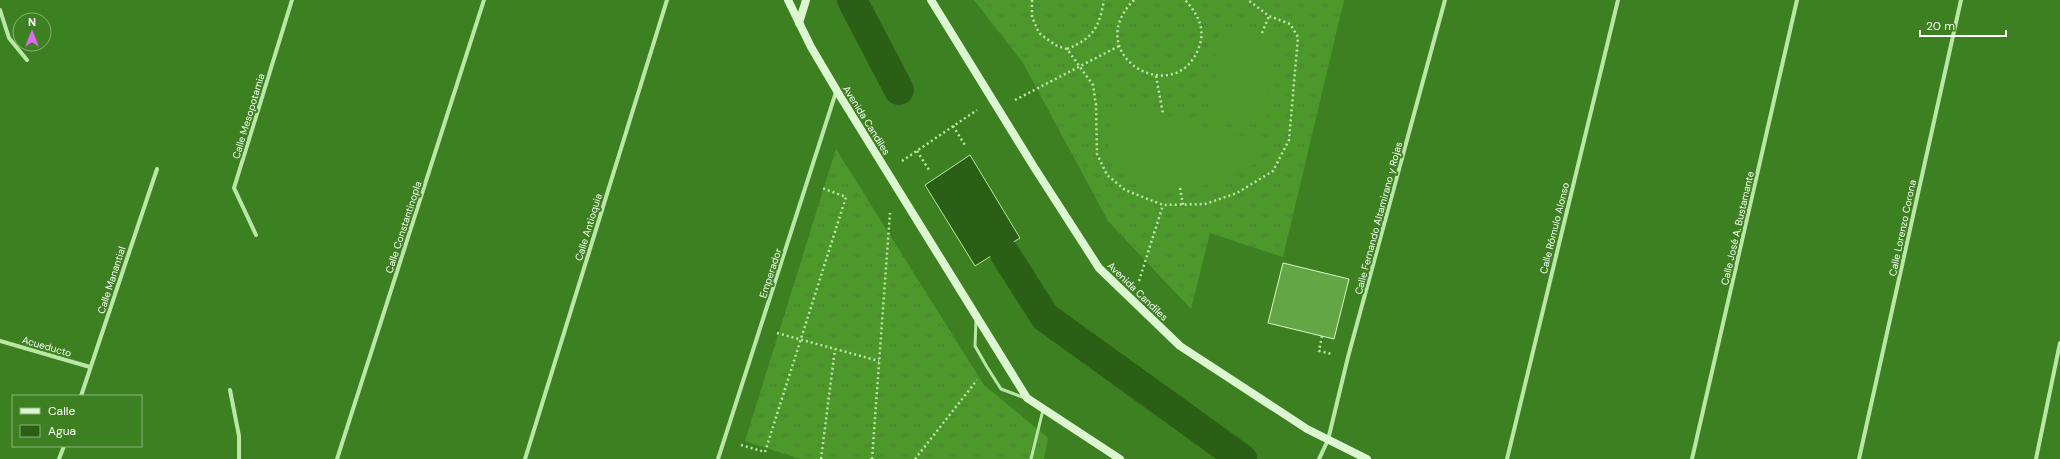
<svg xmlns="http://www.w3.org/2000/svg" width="2060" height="459" font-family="'DM Sans',sans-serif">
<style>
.grass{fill:url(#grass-tufts)}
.pitch{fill:#4d982b}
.water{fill:#2c5f16;stroke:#b4e999}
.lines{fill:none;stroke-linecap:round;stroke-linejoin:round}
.canal{stroke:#2c5f16;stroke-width:30}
.building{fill:#63a745;stroke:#d8f6c9}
.path{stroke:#bbe7a6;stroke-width:2.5;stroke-dasharray:2 3;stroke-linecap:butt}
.lane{stroke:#bbe7a6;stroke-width:3}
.street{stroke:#bbe7a6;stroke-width:4}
.secondary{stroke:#dbf6d0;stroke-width:8}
.labels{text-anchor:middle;stroke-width:4;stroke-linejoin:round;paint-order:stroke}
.street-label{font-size:10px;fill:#fff;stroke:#3d8021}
</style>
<defs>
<pattern id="grass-tufts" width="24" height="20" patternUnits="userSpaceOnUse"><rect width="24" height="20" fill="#4d982b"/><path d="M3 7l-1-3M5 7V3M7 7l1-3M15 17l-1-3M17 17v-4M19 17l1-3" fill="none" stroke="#4d7d37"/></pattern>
</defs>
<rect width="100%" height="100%" fill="#3d8021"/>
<g class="grass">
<path d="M974,0H1344L1283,257L1210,233L1191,309L1108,221L1023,63Z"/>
<path d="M836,149L984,385L1048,438L1044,459H800L745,441Z"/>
</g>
<g class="pitch">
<path d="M1218,30L1271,34L1266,125L1212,121Z"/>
<path d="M1128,110L1163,114L1199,129L1255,138L1262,148L1259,160C1228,185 1165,202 1130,176C1122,170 1116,167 1113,157C1111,151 1106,142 1107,136C1108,129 1110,122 1112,115Z"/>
</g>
<path class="water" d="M970,155L1020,238L975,266L925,185Z"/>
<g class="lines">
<g class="canal">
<path d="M852,0L899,90"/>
<path d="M1005,254L1045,317L1242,459"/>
</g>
</g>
<path class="building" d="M1283,263L1349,279L1334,339L1268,323Z"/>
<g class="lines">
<g class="path">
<path d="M1032,0V17L1039,33L1055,45L1067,49L1093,85L1096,105L1097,154L1107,175L1125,190L1163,205L1205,204L1237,193L1273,171L1289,140L1298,37L1290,24L1269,16L1248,0"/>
<path d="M1134,0C1079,55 1176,111 1199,47C1206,28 1197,13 1185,0"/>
<path d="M1262,33L1269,16"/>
<path d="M1067,49C1094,38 1099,27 1104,0"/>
<path d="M1156,76L1163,114"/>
<path d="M1015,100L1119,46"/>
<path d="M953,126L966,147"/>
<path d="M917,151L929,170"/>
<path d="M902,161L977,110"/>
<path d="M1180,188L1183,205"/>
<path d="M1139,281L1163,205"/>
<path d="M777,333L879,361"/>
<path d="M1322,336L1319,351L1332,354"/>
<path d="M741,445L765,452L846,197L822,188"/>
<path d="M821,459L835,349"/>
<path d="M872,459L890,213"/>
<path d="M915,459L977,380"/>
</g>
<g class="lane">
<path d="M976,321L975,346L987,367L1001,389L1025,398"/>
<path d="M1031,459L1043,410"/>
</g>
<g class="street">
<path d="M0,10L9,38L27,60"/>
<path d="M256,235L234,188L292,0"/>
<path d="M0,341L90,367"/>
<path d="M230,390L239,436V459"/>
<path d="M81,396L157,169"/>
<path d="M59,459L64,446"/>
<path d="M337,459L484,0"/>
<path d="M525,459L667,0"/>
<path d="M718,459L836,92"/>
<path d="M1319,459L1328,440L1348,357L1445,0"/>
<path d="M1507,459L1618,0"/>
<path d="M1692,459L1797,0"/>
<path d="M1859,459L1961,0"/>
<path d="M2036,459L2060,343"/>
</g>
<g class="secondary">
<path d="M788,0L811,47L837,91L1027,398L1120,459"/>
<path d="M931,0L1034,167L1099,268L1180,346L1307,429L1367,459"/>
<path d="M799,23L806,0"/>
</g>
</g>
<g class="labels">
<g class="street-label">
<text transform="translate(248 116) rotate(-73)" y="4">Calle Mesopotamia</text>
<text transform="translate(867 120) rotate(58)" y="4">Avenida Candiles</text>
<text transform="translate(1378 218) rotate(-75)" y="4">Calle Fernando Altamirano y Rojas</text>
<text transform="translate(403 227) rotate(-72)" y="4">Calle Constantinopla</text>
<text transform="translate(588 227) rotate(-73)" y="4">Calle Antioquia</text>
<text transform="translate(1554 228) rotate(-76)" y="4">Calle Rómulo Alonso</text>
<text transform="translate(1737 228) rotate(-77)" y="4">Calle José A. Bustamante</text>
<text transform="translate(1902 228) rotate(-78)" y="4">Calle Lorenzo Corona</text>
<text transform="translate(770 273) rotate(-72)" y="4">Emperador</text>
<text transform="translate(111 280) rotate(-72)" y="4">Calle Manantial</text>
<text transform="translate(1138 291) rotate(44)" y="4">Avenida Candiles</text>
<text transform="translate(47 346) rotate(16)" y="4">Acueducto</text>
</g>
</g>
<rect x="12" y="395" width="130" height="52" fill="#3d8021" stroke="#8bb37a"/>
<rect x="20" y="408" width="20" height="6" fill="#dbf6d0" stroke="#8bb37a"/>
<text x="48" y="415" font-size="12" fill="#ffffff">Calle</text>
<rect x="20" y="425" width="20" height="12" fill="#2c5f16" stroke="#8bb37a"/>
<text x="48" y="435" font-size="12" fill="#ffffff">Agua</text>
<g transform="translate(32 32)"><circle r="19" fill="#3d8021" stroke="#8bb37a"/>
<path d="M0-3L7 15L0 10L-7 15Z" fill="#de67f4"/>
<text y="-6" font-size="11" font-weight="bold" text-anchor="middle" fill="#ffffff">N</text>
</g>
<path d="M1920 30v6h86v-6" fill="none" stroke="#ffffff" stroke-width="2"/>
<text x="1926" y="30" font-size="12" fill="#ffffff" stroke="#3d8021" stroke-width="3" paint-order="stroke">20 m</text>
</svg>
